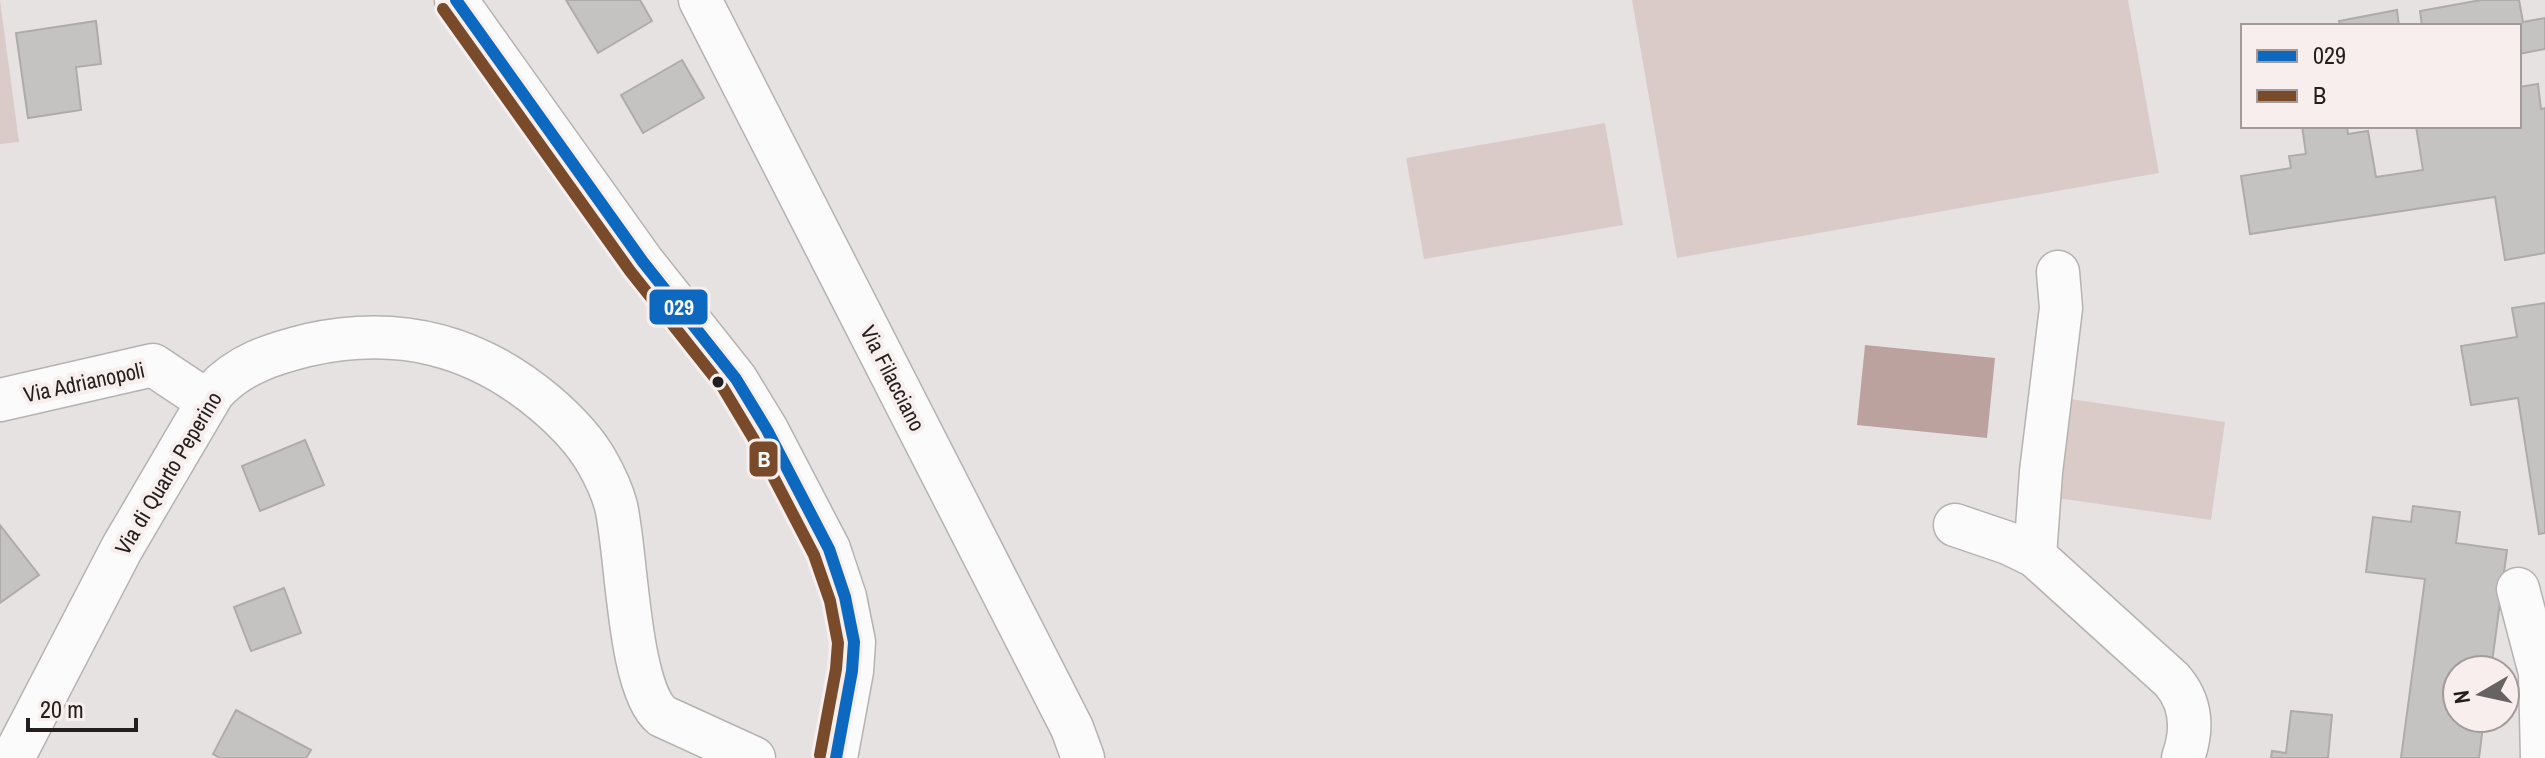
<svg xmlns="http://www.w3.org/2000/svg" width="2545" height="758" font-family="'Archivo Narrow',sans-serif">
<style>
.green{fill:#dbcbc8}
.water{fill:#bca29e}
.building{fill:#c5c2c2;stroke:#afabaa;stroke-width:2}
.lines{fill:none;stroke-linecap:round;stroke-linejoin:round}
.minor-casing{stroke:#b6b2b2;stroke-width:45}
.minor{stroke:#fbfbfb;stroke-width:42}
.bus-1-casing{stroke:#f7eeed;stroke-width:18}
.bus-2-casing{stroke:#f7eeed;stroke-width:18}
.bus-1{stroke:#0c69bf;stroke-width:12}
.bus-2{stroke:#7a4b2a;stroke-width:12}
.bus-dot{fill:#221f1e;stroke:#f7eeed;stroke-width:3}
.labels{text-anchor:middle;stroke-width:8;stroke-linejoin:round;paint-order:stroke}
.street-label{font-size:22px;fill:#221f1e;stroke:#f7eeed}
.line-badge{stroke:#f7eeed;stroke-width:3}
.badge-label{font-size:22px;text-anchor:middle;font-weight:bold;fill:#fff}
</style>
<rect width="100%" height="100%" fill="#e7e2e2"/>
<g class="green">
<path d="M0,0L19,142L0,144Z"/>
<path d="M1632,0H2128L2159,173L1677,258Z"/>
<path d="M1605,123L1623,225L1424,259L1406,158Z"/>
<path d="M2064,398L2225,422L2211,520L2050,497Z"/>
</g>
<path class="water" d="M1865,345L1995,358L1987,438L1857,425Z"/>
<g class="building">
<path d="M566,0H640L652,21L598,53Z"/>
<path d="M2519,0L2523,22L2545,18V49L2519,54V26H2422L2420,11L2481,0Z"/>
<path d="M2397,10L2399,26H2340L2339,21Z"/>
<path d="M96,21L101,64L76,67L81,110L28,118L16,33Z"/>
<path d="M682,60L704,98L643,133L621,95Z"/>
<path d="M2538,84L2541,109L2545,108V253L2505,260L2495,197L2250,234L2241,176L2291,168L2289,156L2306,154L2302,126H2347L2348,134L2368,131L2376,177L2423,170L2416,126H2519V87Z"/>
<path d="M2545,303V533L2539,534L2518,398L2471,405L2461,346L2517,337L2512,308Z"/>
<path d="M305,440L324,485L260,511L242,466Z"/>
<path d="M2413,506L2460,512L2456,543L2507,550L2491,670H2457V718H2484L2479,758H2401L2425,579L2366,572L2373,517L2411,522Z"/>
<path d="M0,525L39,575L0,603Z"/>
<path d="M284,588L301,633L251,651L234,607Z"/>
<path d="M236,710L311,750L306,758H220L213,754Z"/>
<path d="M2291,711L2332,715L2328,758H2271L2272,751L2286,753Z"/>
</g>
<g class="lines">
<g class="minor-casing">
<g id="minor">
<path d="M456,0L643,262L736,379L767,430L829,549L845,597L854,642L852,671L836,758"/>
<path d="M700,0L1072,728L1083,758"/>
<path d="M0,400L153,365L207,401"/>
<path d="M1955,525L2008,543L2035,556L2172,680C2192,703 2193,730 2183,758"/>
<path d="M2035,556L2041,472L2061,308L2058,272"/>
<path d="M2518,589L2540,673L2542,758"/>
<path d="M13,758L122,548L213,393C239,364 272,354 308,345C398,325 475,344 545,403C565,420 584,439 597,462C605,476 612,491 616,506C627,553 628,689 662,716L754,758"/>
</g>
</g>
<use href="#minor" class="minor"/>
<g class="bus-1-casing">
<path id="bus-1" d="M456,0L643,262L736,379L767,430L829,549L845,597L854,642L852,671L836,758"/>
</g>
<g class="bus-2-casing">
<path id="bus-2" d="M443,9L630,271L723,388L753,438L814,555L830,601L838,643L836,669L820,755"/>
</g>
<use href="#bus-1" class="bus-1"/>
<use href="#bus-2" class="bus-2"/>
</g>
<circle class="bus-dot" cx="718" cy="382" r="7"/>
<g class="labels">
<g class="street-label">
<text transform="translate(893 378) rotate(63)" y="8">Via Filacciano</text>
<text transform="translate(84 382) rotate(-12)" y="8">Via Adrianopoli</text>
<text transform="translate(168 473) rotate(-59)" y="8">Via di Quarto Peperino</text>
</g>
</g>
<g class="line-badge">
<rect x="648" y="288" width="61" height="38" rx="8" fill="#0c69bf"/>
<rect x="748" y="440" width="31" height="38" rx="8" fill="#7a4b2a"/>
</g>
<g class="badge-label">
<text x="679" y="315">029</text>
<text x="764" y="467">B</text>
</g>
<rect x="2241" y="24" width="280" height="104" fill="#f7eeed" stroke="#a29b9a" stroke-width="2"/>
<rect x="2257" y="50" width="40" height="12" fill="#0c69bf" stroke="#a29b9a" stroke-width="2"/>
<text x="2313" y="64" font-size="24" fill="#221f1e">029</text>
<rect x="2257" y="90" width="40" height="12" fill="#7a4b2a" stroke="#a29b9a" stroke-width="2"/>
<text x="2313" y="104" font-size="24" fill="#221f1e">B</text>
<g transform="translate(2481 694) rotate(261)"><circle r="38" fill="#f7eeed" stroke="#a29b9a" stroke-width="2"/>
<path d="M0-6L14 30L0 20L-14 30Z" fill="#676363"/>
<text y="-12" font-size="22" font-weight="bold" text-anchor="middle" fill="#221f1e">N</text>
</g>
<path d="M28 718v12h108v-12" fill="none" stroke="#221f1e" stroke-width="4"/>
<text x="40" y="718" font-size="24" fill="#221f1e" stroke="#f7eeed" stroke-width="6" paint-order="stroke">20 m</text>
</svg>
